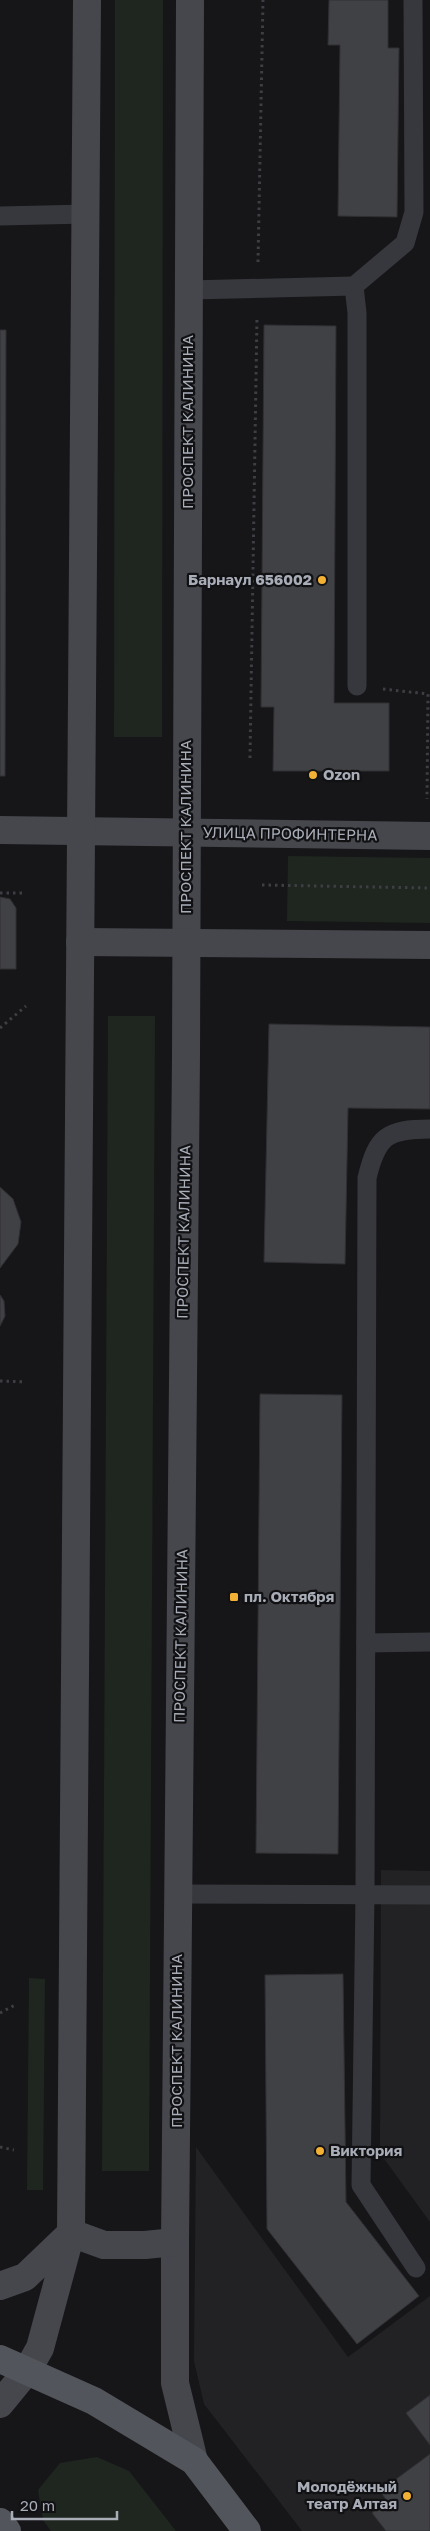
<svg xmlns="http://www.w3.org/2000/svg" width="430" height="2531" font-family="'Golos Text',sans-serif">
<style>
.built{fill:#222225}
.green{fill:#1e261f}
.building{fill:#404145;stroke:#303034}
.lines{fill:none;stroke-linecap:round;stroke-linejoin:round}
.path{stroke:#3d3f44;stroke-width:3;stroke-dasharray:2.5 4;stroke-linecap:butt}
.lane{stroke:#37383d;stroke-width:19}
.secondary{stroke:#45474d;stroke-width:28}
.primary{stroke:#53555c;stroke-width:28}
.poi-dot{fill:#f2b134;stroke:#111113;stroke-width:2}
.labels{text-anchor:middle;stroke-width:4.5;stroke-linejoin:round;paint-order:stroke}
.street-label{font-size:15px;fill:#a8adb8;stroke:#111113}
.poi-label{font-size:15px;font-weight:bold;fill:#a8adb8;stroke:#111113;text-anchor:start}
</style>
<rect width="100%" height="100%" fill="#161618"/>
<g class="built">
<path d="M381,1870L430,1871V2222L380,2153Z"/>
<path d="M196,2147L348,2357L430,2296V2531H302L204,2404L194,2361Z"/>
</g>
<g class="green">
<path d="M115,0H163L162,737H114Z"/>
<path d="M288,856L430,858V923L287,921Z"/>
<path d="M108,1016H155L149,2171H102Z"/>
<path d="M29,1978L45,1979L43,2190H27Z"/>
<path d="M97,2457L129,2471L176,2531H51L43,2520L38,2490L60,2463Z"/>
</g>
<g class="building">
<path d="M329,0H388V48H399L397,217L338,216L340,45H328Z"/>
<path d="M264,325L336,326L334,703H389V771H273L274,707H261Z"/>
<path d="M0,330H6L5,776H0Z"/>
<path d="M0,897L10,899L16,908V969H0Z"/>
<path d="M269,1024L430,1027V1109L348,1108L345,1264L264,1262Z"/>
<path d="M0,1187L13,1199L21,1222L18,1244L0,1268Z"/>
<path d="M0,1295L4,1301L5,1316L0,1326Z"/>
<path d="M260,1394L342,1395L338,1854L256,1853Z"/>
<path d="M343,1974L346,2202L419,2296L357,2344L267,2229L265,1975Z"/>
<path d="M430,2395V2445L406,2413Z"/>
<path d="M430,2454V2531H386L372,2513L387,2501L380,2491Z"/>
</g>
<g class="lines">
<g class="path">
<path d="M258,262L263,0"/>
<path d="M383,689L428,694L427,799"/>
<path d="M250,758L257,316"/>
<path d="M262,885L430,888"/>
<path d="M0,893H26"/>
<path d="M0,1028L26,1006"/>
<path d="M0,1381L26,1382"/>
<path d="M0,2013L15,2005"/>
<path d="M0,2147L14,2150"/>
</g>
<g class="lane">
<path d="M0,216L87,214"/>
<path d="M354,286L405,243L414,212L413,0"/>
<path d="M189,290L354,286L357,313V686"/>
<path d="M366,1643L430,1642"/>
<path d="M178,1894L430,1895"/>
<path d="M416,2268L361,2185L365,1895L367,1178C377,1136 387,1129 430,1129"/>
</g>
<g class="secondary">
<path d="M190,0L186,1056L175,2242V2383L194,2461"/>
<path d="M0,830L430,836"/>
<path d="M80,942L430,945"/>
<path d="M71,2233L104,2245H145L175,2242"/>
<path d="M0,2286L25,2277L71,2233"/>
<path d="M0,2404L27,2371L40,2348L71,2233L87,0"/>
</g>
<g class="primary">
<path d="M0,2359L94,2401L194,2461L247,2531"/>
<path d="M0,2522L7,2531"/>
</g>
</g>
<g class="poi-dot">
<circle cx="322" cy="580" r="5"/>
<circle cx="313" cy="775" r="5"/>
<rect x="229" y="1592" width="10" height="10" rx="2.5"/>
<circle cx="320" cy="2151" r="5"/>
<circle cx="407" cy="2496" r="5"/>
</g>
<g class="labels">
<g class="street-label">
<text transform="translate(188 422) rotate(-90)" y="5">ПРОСПЕКТ КАЛИНИНА</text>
<text transform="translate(186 827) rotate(-90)" y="5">ПРОСПЕКТ КАЛИНИНА</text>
<text transform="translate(290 834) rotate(1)" y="5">УЛИЦА ПРОФИНТЕРНА</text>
<text transform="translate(184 1232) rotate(-89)" y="5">ПРОСПЕКТ КАЛИНИНА</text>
<text transform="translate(181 1636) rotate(-89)" y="5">ПРОСПЕКТ КАЛИНИНА</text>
<text transform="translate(177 2041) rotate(-90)" y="5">ПРОСПЕКТ КАЛИНИНА</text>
</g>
<g class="poi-label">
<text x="312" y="585" text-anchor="end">Барнаул 656002</text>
<text x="323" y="780">Ozon</text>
<text x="244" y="1602">пл. Октября</text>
<text x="330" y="2156">Виктория</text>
<text x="397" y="2492" text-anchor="end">Молодёжный<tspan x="397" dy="17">театр Алтая</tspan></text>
</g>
</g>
<path d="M12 2511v8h105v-8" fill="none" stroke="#a8adb8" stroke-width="2.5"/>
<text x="20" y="2511" font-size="15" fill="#a8adb8" stroke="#111113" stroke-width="4" paint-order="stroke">20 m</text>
</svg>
